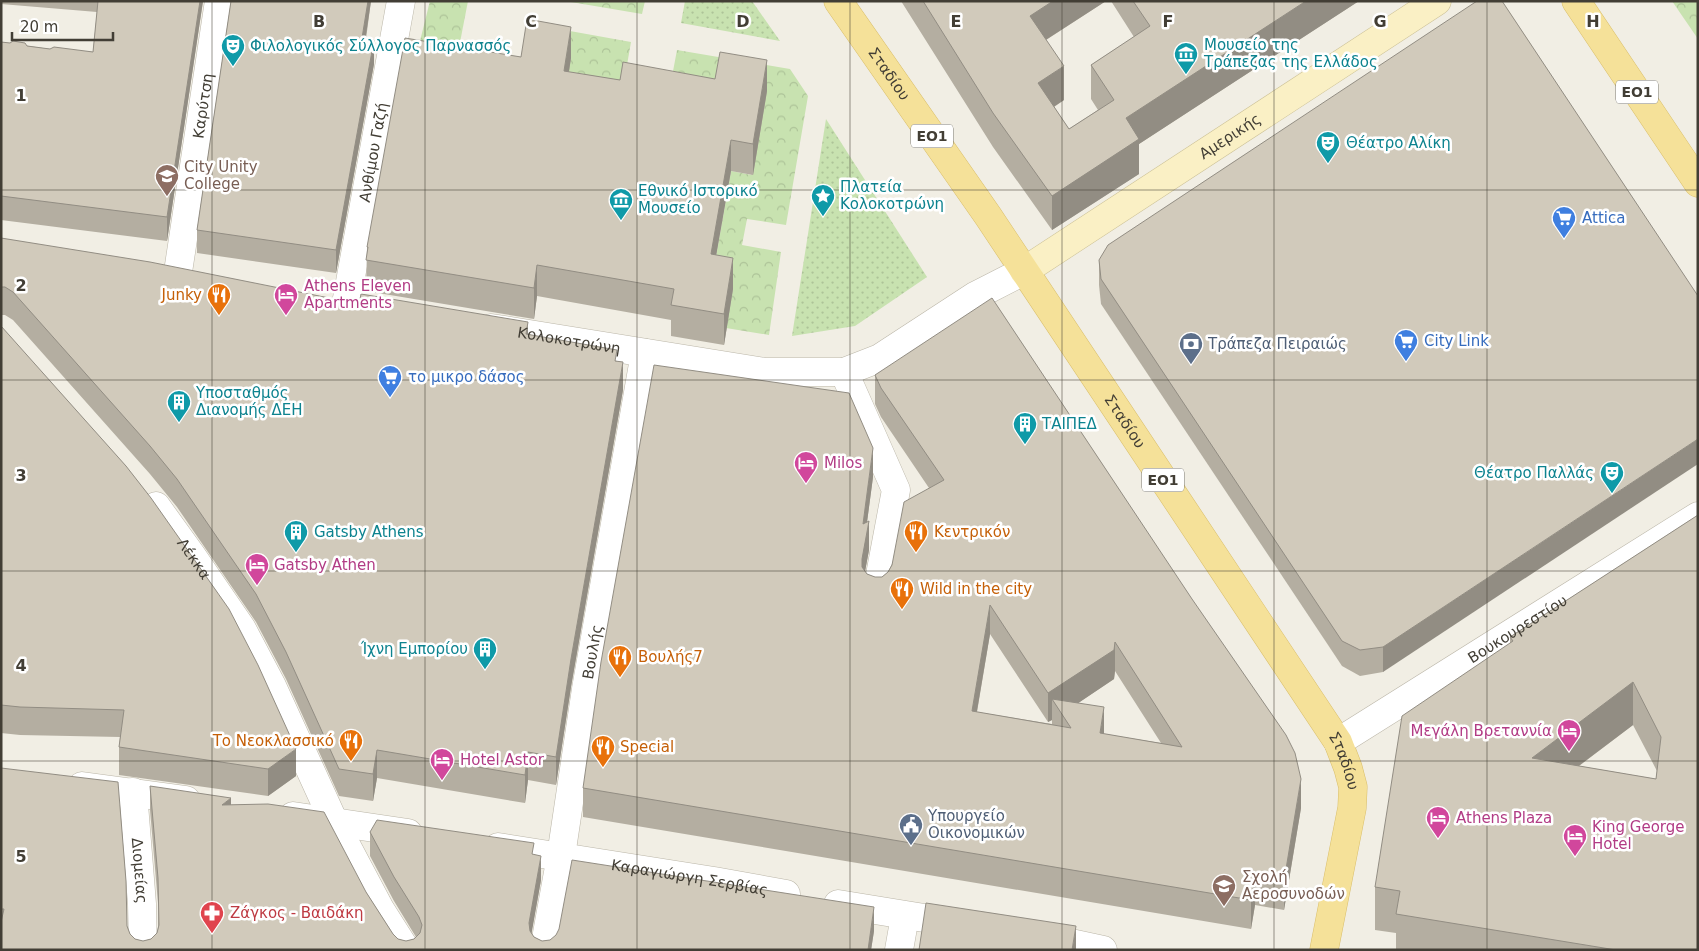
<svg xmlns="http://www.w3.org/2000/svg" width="1699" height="951" font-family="'DejaVu Sans',sans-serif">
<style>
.grass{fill:url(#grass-dots)}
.forest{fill:url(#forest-crowns)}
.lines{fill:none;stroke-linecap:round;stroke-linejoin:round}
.street-casing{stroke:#bbb6a8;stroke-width:29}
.secondary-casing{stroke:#cdc297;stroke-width:29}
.primary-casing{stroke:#d9be6a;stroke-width:29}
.street{stroke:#fff;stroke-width:28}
.secondary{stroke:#faf0c5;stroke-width:28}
.primary{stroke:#f5e199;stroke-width:28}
.wall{fill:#b4aea1;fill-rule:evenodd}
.shaded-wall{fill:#928d83}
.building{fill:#d1cabb;stroke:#928d83;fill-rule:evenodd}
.grid{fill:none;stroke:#423e35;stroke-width:1;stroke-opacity:0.55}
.labels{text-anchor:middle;stroke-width:5;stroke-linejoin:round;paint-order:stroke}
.shield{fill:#fff;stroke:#7b7872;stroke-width:1}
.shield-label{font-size:14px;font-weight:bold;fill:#423e35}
.culture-label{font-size:15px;fill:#0d838f;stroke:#fff;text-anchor:start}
.street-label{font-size:15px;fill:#423e35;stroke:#fff}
.education-label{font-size:15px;fill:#785e54;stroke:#fff;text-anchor:start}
.shop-label{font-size:15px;fill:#366cbe;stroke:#fff;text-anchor:start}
.hotel-label{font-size:15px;fill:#b23c85;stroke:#fff;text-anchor:start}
.food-label{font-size:15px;fill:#c56008;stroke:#fff;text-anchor:start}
.service-label{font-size:15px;fill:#4e5e75;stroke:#fff;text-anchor:start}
.health-label{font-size:15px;fill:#be3a42;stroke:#fff;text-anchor:start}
.grid-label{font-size:16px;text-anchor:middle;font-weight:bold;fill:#423e35;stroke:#fff;stroke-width:5;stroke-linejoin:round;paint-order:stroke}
</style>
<defs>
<pattern id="grass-dots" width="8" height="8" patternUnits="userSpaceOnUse" patternTransform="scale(1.25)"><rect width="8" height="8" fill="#c8e2b0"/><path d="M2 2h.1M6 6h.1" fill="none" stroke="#adc398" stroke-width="1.8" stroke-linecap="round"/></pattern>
<pattern id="forest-crowns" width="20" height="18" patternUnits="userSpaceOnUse" patternTransform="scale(1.25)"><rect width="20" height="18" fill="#c8e2b0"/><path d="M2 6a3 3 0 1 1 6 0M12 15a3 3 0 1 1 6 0" fill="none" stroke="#adc398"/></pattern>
</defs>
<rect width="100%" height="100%" fill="#f1eee4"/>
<g class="grass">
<path d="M685,1H752L780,41L681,23Z"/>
<path d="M826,119L927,277L855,326L792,336Z"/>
</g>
<g class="forest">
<path d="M430,1H468L456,63L416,57Z"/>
<path d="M565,1H645L642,14Z"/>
<path d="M1672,1H1698V39Z"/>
<path d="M531,24L631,42L619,111L564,102Z"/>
<path d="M677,50L790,69L808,96L786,225L747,219L742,245L781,252L769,335L726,328L711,285L731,171L752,175L664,119Z"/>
</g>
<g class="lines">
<g class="street-casing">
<g id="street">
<path id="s1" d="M178,272L219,1"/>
<path id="s2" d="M346,304L401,1"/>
<path id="s3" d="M491,328L765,372H844L880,358L975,296L1024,271"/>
<path d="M844,372L896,490L877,591"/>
<path id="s4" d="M156,506L192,556L242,629L272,686L334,822L380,909L406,950"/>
<path id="s5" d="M1338,742L1698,516"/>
<path d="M82,786L186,800"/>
<path id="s6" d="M133,792L142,904L143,950"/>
<path d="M293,816L408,833"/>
<path id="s7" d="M498,847L714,881L786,894"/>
<path d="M838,904L961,924"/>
<path d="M1038,936L1103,950"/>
<path id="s8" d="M544,950L561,856L586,689L645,353"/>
<path d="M899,950L905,916"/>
</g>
</g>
<g class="secondary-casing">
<g id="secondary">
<path id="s9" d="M1024,271L1437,1"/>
</g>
</g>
<g class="primary-casing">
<g id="primary">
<path id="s10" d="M838,1L988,216L1338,742L1348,768L1353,787L1352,808L1324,950"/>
<path d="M1576,1L1698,183"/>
</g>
</g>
<use href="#street" class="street"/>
<use href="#secondary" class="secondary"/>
<use href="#primary" class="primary"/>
</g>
<g class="wall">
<path d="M1,1H203L167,241L1,220V42L50,49L93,52L97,12L1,4Z"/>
<path d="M231,1H371L366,39L374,64L336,273L197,253V230Z"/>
<path d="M901,1H1106L1046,40L1064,100L1054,107L1069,129L1098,110L1091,99V65L1134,37L1111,1H1359L1139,144V174L1052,230L993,147Z"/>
<path d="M521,57L571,58L569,72L620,80L767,91L753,175L731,171L716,255L733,289L724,345L671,336V320L537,296L534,319L366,291L367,247Z"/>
<path d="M1,238L528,334L617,361L623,390L571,687L556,785L528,780L525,803L377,778L373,801L339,796L286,679L256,622L177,507L150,474L13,320L5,315H1Z"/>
<path d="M1099,260L1698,296L1383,672L1360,676L1342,666L1101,304L1099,285Z"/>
<path d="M1,326L296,776L268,796L119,775V747L120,737L20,735L1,733Z"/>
<path d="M875,375L1301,808L1284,910L1255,905L1251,929L583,817V788L873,477L867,522L869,550L865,571L867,574L875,577H882L888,572L929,488L881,417L875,404ZM990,634L1048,722L1052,720V724L977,712ZM1115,671L1161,743L1104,734L1078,703L1114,679Z"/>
<path d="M1698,515V950H1396V933L1375,930V887L1510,643V637ZM1633,725L1657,771L1656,779L1579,766Z"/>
<path d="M1,768L127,926L130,934L135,939L143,941L151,939L157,933L158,927V903L150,810V786L231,805L366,892L393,934L398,939L406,941L414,939L416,937L394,901L370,856V832L534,855L541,880L531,934L534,937L542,941L874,931L871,950H1Z"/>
</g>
<g class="shaded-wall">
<path d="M200,1H203L167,241V217Z"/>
<path d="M368,1H371L362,62V38Z"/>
<path d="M1053,1H1106L1030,50V16Z"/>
<path d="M1306,1H1359L1139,144V174L1052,230V196L1126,118Z"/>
<path d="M571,27V58L564,102V71Z"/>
<path d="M374,40V64L336,273V250Z"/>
<path d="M767,60V91L753,175V144Z"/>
<path d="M1064,66V100L1038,117V83Z"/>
<path d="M731,140V171L711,285V254Z"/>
<path d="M733,258V289L724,345V314Z"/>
<path d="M537,265V296L534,319V288Z"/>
<path d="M528,322V349L526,334Z"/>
<path d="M623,362V390L571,687L556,785V757L571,659Z"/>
<path d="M1698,439V464L1383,672V647Z"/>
<path d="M873,448V477L864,545L869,521V550L862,588V559L863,524Z"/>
<path d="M990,605V634L972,740V711Z"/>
<path d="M1115,642V671L1114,679L1062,714L1052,699V720L1048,722V693Z"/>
<path d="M1633,682V725L1532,801V758Z"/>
<path d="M1104,707V736L1100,733Z"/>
<path d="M296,749V776L268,796V769Z"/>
<path d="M377,750V778L373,801V774Z"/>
<path d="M528,752V780L525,803V775Z"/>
<path d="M1301,779V808L1284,910V881Z"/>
<path d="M231,798V822L222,805Z"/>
<path d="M541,856V880L529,948V923Z"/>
<path d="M1255,876V905L1251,929V900Z"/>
<path d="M874,907V931L871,950H868Z"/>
<path d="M1076,926V950H1072Z"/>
</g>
<g class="building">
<path d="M98,1H200L167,217L1,196V42L10,43L13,41L25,43L27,46L50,49L54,47L93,52Z"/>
<path d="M231,1H368L362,38L374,40L336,250L197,230Z"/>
<path d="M923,1H1053L1030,16L1064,66L1038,83L1069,129L1114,100L1091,65L1150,26L1133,1H1306L1126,118L1139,139L1052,196L993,113Z"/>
<path d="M1477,1H1502L1698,296V439L1383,647L1360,650L1342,641L1101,279L1099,260L1108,245Z"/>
<path d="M527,19L571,27L564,71L620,80L623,62L715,79L720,52L767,60L753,144L731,140L711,254L733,258L724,314L671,305L674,289L537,265L534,288L366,260L368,247H367L405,38L521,57Z"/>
<path d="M1,238L150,262L359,304L361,294L528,322L526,334L617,350L615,361L623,362L571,659L556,757L528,752L525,775L377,750L373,774L339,769L286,652L256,594L177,479L150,446L13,292L5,287H1Z"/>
<path d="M992,298L1192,599L1286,735L1295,753L1301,779L1284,881L1255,876L1251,900L583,788L601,662L654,365L849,393L873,448L863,524L869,521L862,559V567L867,574L875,577H882L888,572L892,565L904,502L944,480L881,388L875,375ZM990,605L1048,693L1114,650L1115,642L1182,747L1100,733L1104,707L1052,699L1071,728L972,711Z"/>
<path d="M1,326L126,466L151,498L229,609L258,665L296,749L268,769L119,747L124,710L20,707L1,705Z"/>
<path d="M1698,515V950H1616L1396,914L1400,891L1375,887L1402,716L1513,641L1510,637ZM1633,682L1661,737L1656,779L1532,758Z"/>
<path d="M1,768L118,782L126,881L127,926L130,934L135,939L143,941L151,939L157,933L159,925L158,878L150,786L231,798L222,805L268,804L324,812L366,892L393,934L398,939L406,941L414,939L420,933L422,925L419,917L394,877L370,832L377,820L534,843L532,854L541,856L529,923L530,931L534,937L542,941L550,940L556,935L559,929L572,860L874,907L868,950H1V922L4,909H1Z"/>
<path d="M926,903L1076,926L1072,950H919Z"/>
</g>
<path class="grid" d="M212,1V950M425,1V950M637,1V950M850,1V950M1062,1V950M1274,1V950M1487,1V950M1,190H1698M1,380H1698M1,571H1698M1,761H1698"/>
<defs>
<g id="theatre-pin" transform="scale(1.25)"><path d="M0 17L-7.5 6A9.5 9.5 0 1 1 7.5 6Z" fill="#0f9aa8" stroke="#fff"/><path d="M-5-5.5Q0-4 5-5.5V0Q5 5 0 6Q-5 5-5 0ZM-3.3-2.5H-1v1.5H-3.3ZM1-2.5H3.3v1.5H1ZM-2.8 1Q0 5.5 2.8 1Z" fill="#fff"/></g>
<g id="museum-pin" transform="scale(1.25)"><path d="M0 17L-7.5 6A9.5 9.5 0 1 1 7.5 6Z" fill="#0f9aa8" stroke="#fff"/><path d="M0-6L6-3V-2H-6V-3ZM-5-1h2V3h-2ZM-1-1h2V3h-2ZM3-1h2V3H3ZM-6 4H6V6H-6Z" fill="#fff"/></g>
<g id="university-pin" transform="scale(1.25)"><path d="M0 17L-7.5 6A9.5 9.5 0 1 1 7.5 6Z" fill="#8d6e63" stroke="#fff"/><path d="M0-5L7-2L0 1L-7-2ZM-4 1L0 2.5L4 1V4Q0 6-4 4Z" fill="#fff"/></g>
<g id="sight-pin" transform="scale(1.25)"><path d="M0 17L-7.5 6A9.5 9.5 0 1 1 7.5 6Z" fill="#0f9aa8" stroke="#fff"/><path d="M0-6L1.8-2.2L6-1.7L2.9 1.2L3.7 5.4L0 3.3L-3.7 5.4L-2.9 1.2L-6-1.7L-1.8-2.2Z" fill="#fff"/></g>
<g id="supermarket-pin" transform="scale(1.25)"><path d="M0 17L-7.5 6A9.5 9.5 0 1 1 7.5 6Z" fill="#3f7fe0" stroke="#fff"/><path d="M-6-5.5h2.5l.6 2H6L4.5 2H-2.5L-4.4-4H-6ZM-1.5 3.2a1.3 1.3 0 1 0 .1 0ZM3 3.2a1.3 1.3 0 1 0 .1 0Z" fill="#fff"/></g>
<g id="restaurant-pin" transform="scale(1.25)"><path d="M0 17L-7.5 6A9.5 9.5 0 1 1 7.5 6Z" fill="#e8710a" stroke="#fff"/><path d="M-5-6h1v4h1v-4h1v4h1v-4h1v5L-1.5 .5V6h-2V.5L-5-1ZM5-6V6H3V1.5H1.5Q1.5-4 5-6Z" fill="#fff"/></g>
<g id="hotel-pin" transform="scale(1.25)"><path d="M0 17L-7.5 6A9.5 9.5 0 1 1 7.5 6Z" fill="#d1479c" stroke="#fff"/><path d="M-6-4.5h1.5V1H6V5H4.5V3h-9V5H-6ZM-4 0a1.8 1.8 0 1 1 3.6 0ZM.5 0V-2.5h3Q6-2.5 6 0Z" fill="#fff"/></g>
<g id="bank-pin" transform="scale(1.25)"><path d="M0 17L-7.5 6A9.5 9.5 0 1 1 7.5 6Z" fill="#5c6f8a" stroke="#fff"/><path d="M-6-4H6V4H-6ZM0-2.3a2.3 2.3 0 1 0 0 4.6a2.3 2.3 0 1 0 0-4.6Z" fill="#fff"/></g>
<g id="building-pin" transform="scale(1.25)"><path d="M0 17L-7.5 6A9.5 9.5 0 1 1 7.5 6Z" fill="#0f9aa8" stroke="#fff"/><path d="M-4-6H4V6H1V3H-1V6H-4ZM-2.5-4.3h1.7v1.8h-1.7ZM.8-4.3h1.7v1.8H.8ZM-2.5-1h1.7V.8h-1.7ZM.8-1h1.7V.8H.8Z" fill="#fff"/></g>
<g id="civic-pin" transform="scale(1.25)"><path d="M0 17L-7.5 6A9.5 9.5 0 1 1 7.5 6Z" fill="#5c6f8a" stroke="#fff"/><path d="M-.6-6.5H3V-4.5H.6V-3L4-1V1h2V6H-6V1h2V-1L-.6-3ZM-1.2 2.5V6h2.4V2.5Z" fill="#fff"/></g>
<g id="pharmacy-pin" transform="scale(1.25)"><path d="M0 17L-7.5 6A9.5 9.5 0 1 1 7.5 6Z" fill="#e0444e" stroke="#fff"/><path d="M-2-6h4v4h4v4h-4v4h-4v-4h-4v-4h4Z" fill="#fff"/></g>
</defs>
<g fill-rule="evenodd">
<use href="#theatre-pin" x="233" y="46"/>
<use href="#museum-pin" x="1186" y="54"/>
<use href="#theatre-pin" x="1328" y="143"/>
<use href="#university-pin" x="167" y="176"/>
<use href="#sight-pin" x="823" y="196"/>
<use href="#museum-pin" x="621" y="200"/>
<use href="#supermarket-pin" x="1564" y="218"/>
<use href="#restaurant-pin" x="219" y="295"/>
<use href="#hotel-pin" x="286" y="295"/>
<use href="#supermarket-pin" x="1406" y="341"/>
<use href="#bank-pin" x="1191" y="344"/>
<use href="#supermarket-pin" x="390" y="377"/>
<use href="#building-pin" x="179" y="402"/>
<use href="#building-pin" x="1025" y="424"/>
<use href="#hotel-pin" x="806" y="463"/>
<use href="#theatre-pin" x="1612" y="473"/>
<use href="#building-pin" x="296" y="532"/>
<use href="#restaurant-pin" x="916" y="532"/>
<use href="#hotel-pin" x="257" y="565"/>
<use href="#restaurant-pin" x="902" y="589"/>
<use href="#building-pin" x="485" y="649"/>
<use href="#restaurant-pin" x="620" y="657"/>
<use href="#hotel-pin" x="1569" y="731"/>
<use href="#restaurant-pin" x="351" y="741"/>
<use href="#restaurant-pin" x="603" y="747"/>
<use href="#hotel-pin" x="442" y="760"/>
<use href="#hotel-pin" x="1438" y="818"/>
<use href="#civic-pin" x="911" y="825"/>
<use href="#hotel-pin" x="1575" y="836"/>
<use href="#university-pin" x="1224" y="886"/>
<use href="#pharmacy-pin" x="212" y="913"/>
</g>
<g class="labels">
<g class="shield">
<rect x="1616" y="80.5" width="42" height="23" rx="4"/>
<rect x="911" y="124.5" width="42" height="23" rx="4"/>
<rect x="1142" y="468.5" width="42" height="23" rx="4"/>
</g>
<g class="shield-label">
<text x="1637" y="97">ΕΟ1</text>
<text x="932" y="141">ΕΟ1</text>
<text x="1163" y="485">ΕΟ1</text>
</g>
<g class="culture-label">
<text x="1204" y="50">Μουσείο της<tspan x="1204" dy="17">Τράπεζας της Ελλάδος</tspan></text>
<text x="250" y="51">Φιλολογικός Σύλλογος Παρνασσός</text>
<text x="1346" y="148">Θέατρο Αλίκη</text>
<text x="840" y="192">Πλατεία<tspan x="840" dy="17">Κολοκοτρώνη</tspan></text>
<text x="638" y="196">Εθνικό Ιστορικό<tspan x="638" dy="17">Μουσείο</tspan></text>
<text x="196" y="398">Υποσταθμός<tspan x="196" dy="17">Διανομής ΔΕΗ</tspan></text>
<text x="1042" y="429">ΤΑΙΠΕΔ</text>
<text x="1594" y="478" text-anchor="end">Θέατρο Παλλάς</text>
<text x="314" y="537">Gatsby Athens</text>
<text x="468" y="654" text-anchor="end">Ίχνη Εμπορίου</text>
</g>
<g class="street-label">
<text dy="5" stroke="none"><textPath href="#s10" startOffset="89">Σταδίου</textPath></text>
<text dy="5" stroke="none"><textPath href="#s1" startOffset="168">Καρύτση</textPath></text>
<text dy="5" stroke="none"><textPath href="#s9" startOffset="246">Αμερικής</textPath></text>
<text dy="5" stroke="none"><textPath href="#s2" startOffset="154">Ανθίμου Γαζή</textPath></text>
<text dy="5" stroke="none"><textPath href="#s3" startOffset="79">Κολοκοτρώνη</textPath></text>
<text dy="5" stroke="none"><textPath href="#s10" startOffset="509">Σταδίου</textPath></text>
<text dy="5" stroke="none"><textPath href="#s4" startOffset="65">Λέκκα</textPath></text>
<text dy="5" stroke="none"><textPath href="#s5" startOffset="212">Βουκουρεστίου</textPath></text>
<text dy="5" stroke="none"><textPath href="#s8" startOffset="302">Βουλής</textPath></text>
<text dy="5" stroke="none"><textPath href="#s10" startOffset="914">Σταδίου</textPath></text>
<text dy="5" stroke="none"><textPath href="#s6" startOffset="79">Διομείας</textPath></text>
<text dy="5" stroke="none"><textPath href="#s7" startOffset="194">Καραγιώργη Σερβίας</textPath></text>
</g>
<g class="education-label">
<text x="184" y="172">City Unity<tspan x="184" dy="17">College</tspan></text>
<text x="1242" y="882">Σχολή<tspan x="1242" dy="17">Αεροσυνοδών</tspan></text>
</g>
<g class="shop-label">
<text x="1582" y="223">Attica</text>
<text x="1424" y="346">City Link</text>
<text x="408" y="382">το μικρο δάσος</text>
</g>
<g class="hotel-label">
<text x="304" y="291">Athens Eleven<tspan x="304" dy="17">Apartments</tspan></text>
<text x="824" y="468">Milos</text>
<text x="274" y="570">Gatsby Athen</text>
<text x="1552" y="736" text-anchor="end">Μεγάλη Βρεταννία</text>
<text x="460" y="765">Hotel Astor</text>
<text x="1456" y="823">Athens Plaza</text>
<text x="1592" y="832">King George<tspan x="1592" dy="17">Hotel</tspan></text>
</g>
<g class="food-label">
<text x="202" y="300" text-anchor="end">Junky</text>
<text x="934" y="537">Κεντρικόν</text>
<text x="920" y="594">Wild in the city</text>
<text x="638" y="662">Βουλής7</text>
<text x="334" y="746" text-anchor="end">Το Νεοκλασσικό</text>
<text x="620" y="752">Special</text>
</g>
<g class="service-label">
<text x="1208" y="349">Τράπεζα Πειραιώς</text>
<text x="928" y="821">Υπουργείο<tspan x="928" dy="17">Οικονομικών</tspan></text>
</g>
<g class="health-label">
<text x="230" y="918">Ζάγκος - Βαιδάκη</text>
</g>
</g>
<g class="grid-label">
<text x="319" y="27">B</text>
<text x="531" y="27">C</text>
<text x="743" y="27">D</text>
<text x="956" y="27">E</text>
<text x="1168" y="27">F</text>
<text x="1380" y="27">G</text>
<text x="1593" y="27">H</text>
<text x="21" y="101">1</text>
<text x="21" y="291">2</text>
<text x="21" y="481">3</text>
<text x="21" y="671">4</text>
<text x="21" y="862">5</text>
</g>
<rect width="1699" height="951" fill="none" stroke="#423e35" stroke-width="5"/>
<path d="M12 32v8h101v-8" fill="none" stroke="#423e35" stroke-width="2.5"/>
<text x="20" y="32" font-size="15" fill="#423e35" stroke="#ffffff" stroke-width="4" paint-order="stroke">20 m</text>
</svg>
